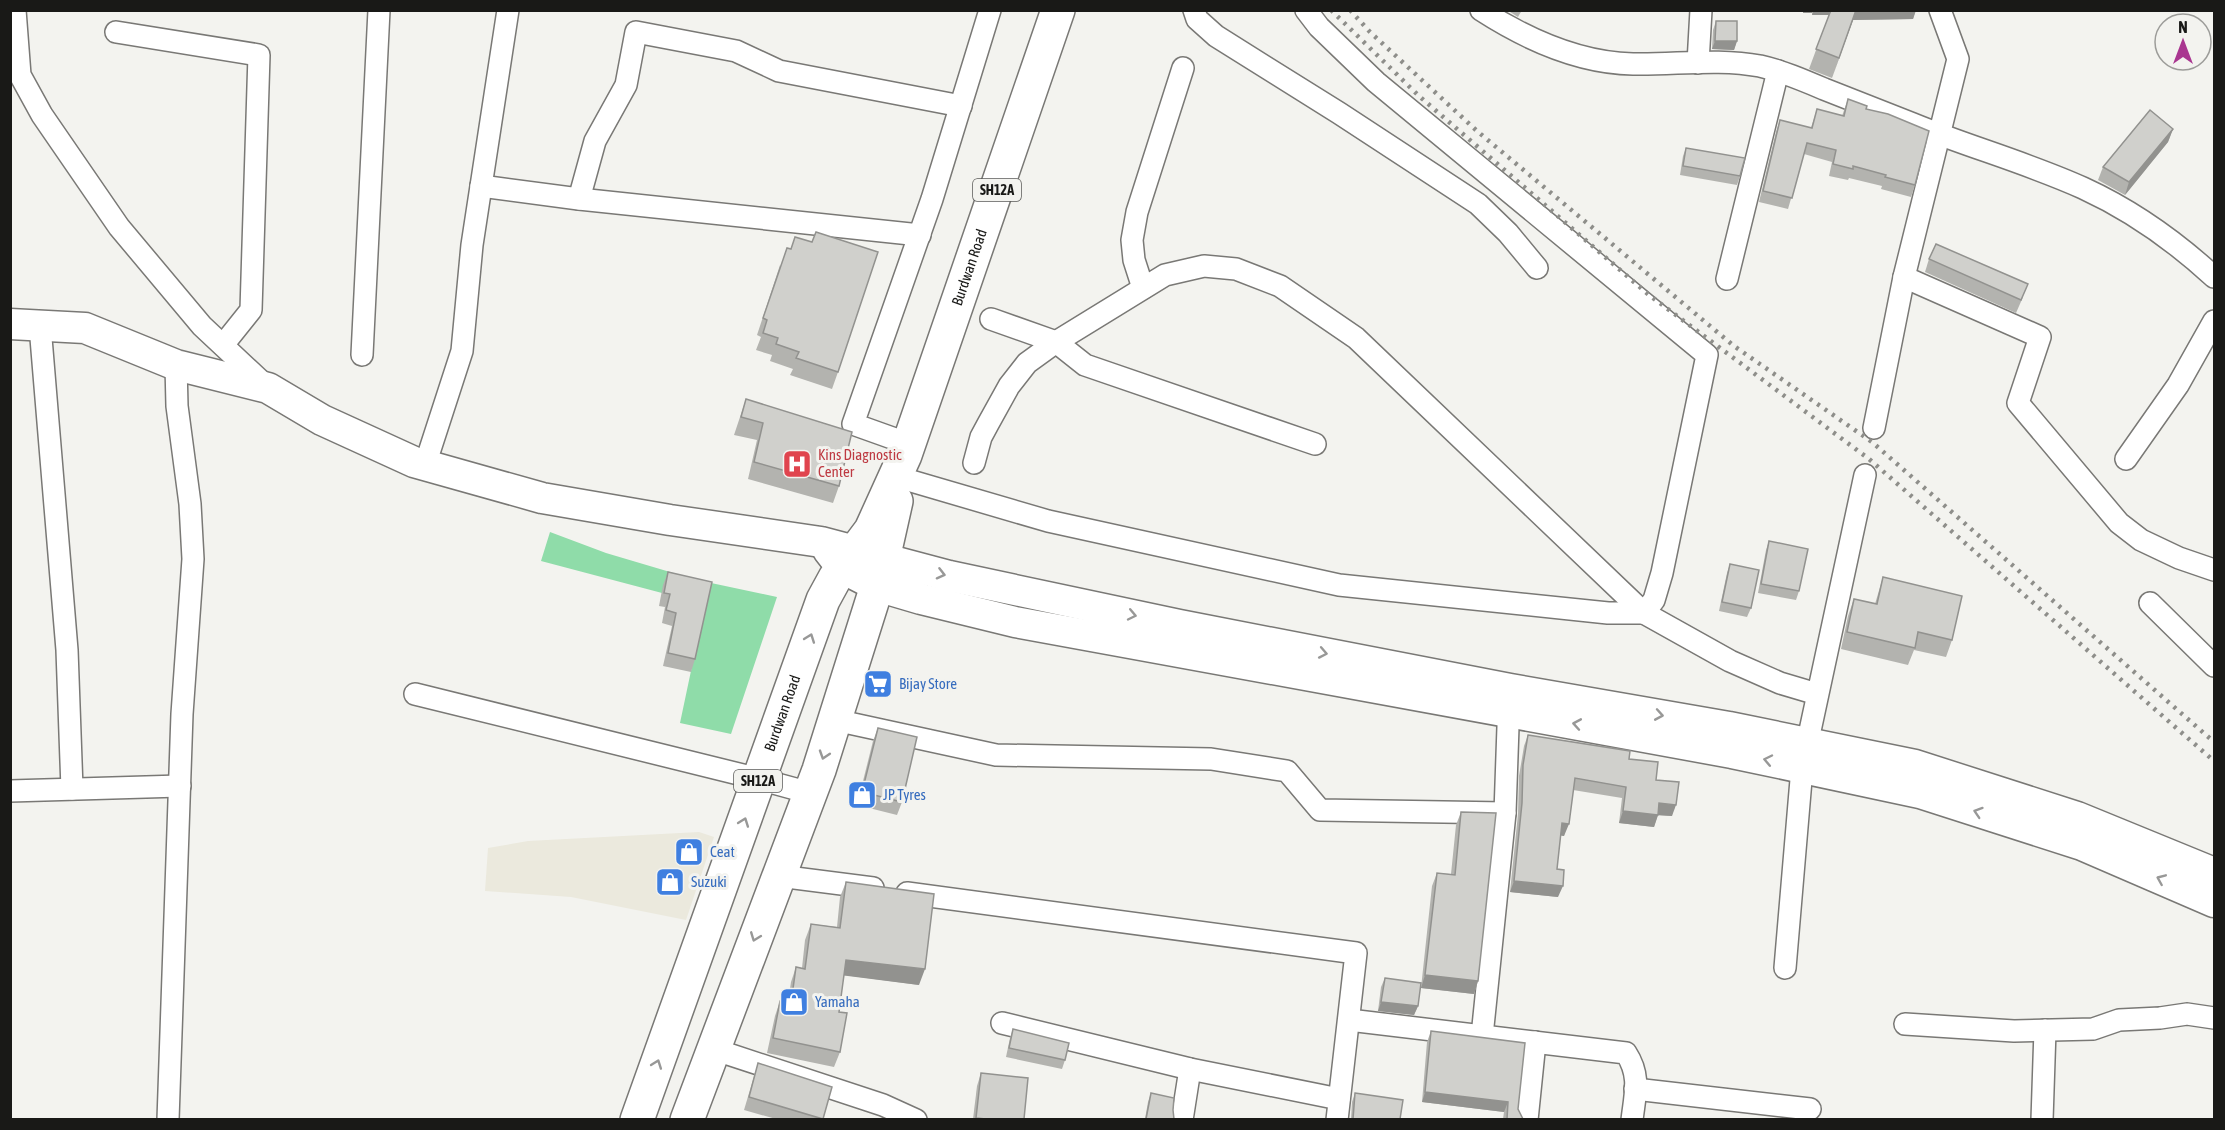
<svg xmlns="http://www.w3.org/2000/svg" width="2225" height="1130" font-family="'Asap Condensed',sans-serif">
<style>
.built{fill:#ebe9dd}
.green{fill:#8fdca9}
.lines{fill:none;stroke-linecap:round;stroke-linejoin:round}
.street-casing{stroke:#797875;stroke-width:24}
.secondary-casing{stroke:#797875;stroke-width:33}
.primary-casing{stroke:#797875;stroke-width:36}
.street{stroke:#fff;stroke-width:21}
.secondary{stroke:#fff;stroke-width:30}
.primary{stroke:#fff;stroke-width:33}
.rail{stroke:#8e8e8a;stroke-width:4.5;stroke-dasharray:3 6;stroke-linecap:butt}
.wall{fill:#b3b3af}
.shaded-wall{fill:#92928f}
.building{fill:#d0d0cc;stroke:#92928f;stroke-width:1.5}
.oneway{stroke:#989897}
.labels{text-anchor:middle;stroke-width:6;stroke-linejoin:round;paint-order:stroke}
.shield{fill:#f3f3ef;stroke:#5a5a58;stroke-width:1.5}
.shield-label{font-size:14px;font-weight:bold;fill:#191917}
.street-label{font-size:15px;fill:#191917;stroke:#f3f3ef}
.health-label{font-size:15px;fill:#be3a42;stroke:#f3f3ef;text-anchor:start}
.shop-label{font-size:15px;fill:#366cbe;stroke:#f3f3ef;text-anchor:start}
</style>
<rect width="100%" height="100%" fill="#f3f3ef"/>
<path class="built" d="M699,832L714,837L686,920L571,897L485,891L488,848L528,841Z"/>
<path class="green" d="M550,532L606,553L697,580L777,597L731,734L680,723L707,595L664,585L662,593L541,561Z"/>
<g class="lines">
<g class="street-casing">
<g id="street">
<path d="M15,10L20,75L42,115L119,227L202,326L265,385"/>
<path d="M1194,10L1197,19L1216,36L1339,113L1478,204L1508,233L1537,268"/>
<path d="M1481,10C1526,39 1579,63 1633,64C1675,65 1718,58 1760,66C1782,71 1803,80 1824,89C1854,101 1883,112 1913,124C1969,147 2028,163 2083,188C2131,210 2176,242 2214,277"/>
<path d="M116,32L259,55L251,310L223,345"/>
<path d="M1698,63L1701,10"/>
<path d="M481,186L579,199L920,235"/>
<path d="M579,199L595,141L626,85L636,32L736,51L779,71L961,106"/>
<path d="M1904,277L2040,337L2018,403L2119,523L2141,540L2179,558L2214,570"/>
<path d="M1727,279L1778,71"/>
<path d="M1143,288L1134,260L1132,240L1137,212L1183,68"/>
<path d="M991,319L1056,342L1085,365L1315,444"/>
<path d="M40,326L67,650L72,789"/>
<path d="M362,355L379,10"/>
<path d="M1874,428L1904,277L1958,59L1940,10"/>
<path d="M909,444L853,424L932,199L990,10"/>
<path d="M2126,459L2178,385L2214,321"/>
<path d="M974,463L981,437L988,424L1009,386L1027,363L1056,342L1165,275L1204,266L1236,269L1280,286L1356,338L1644,613L1730,661L1780,683L1817,694"/>
<path d="M425,465L462,351L472,245L508,10"/>
<path d="M901,478L1048,521L1339,585L1608,613H1644L1654,600L1662,573L1707,355L1376,82L1319,27L1306,10"/>
<path d="M2150,603L2214,666"/>
<path d="M415,694L759,779L810,793"/>
<path d="M835,720L996,755L1211,759L1287,771L1320,810L1505,813"/>
<path d="M10,791L180,786"/>
<path d="M779,876L873,888"/>
<path d="M907,893L1356,953L1337,1120"/>
<path d="M1785,968L1802,768L1865,475"/>
<path d="M1349,1020L1626,1053C1641,1076 1635,1094 1632,1120"/>
<path d="M1002,1023L1190,1069L1339,1099"/>
<path d="M1905,1024L2014,1031L2093,1029L2119,1020L2160,1018L2187,1014L2214,1018"/>
<path d="M1482,1036L1505,813L1509,698"/>
<path d="M713,1049L883,1105L916,1120"/>
<path d="M1635,1089L1810,1109"/>
<path d="M168,1120L182,714L193,559L190,504L177,406L176,365"/>
<path d="M1182,1120L1190,1069"/>
<path d="M1527,1120L1535,1042"/>
<path d="M2042,1120L2045,1030"/>
</g>
</g>
<g class="secondary-casing">
<g id="secondary">
<path d="M10,324L85,328L176,365L268,388L322,420L414,462L542,498L670,520L821,542L949,576L1179,625L1510,689L1729,727L1915,765L2077,817L2214,873"/>
<path d="M828,550L842,568L877,586L921,599L1015,622L1732,753L1920,793L2082,845L2214,902"/>
</g>
</g>
<g class="primary-casing">
<g id="primary">
<path id="s1" d="M637,1120L823,600L835,578L871,530L905,455L1058,10"/>
<path d="M687,1120L819,770L877,586L896,501"/>
</g>
</g>
<use href="#street" class="street"/>
<use href="#secondary" class="secondary"/>
<use href="#primary" class="primary"/>
<g class="rail">
<path d="M1331,10L1419,96L1649,295L1869,459L2214,761"/>
<path d="M1350,10L1370,32L1477,131L1734,346L1872,442L2214,742"/>
</g>
</g>
<g class="wall">
<path d="M1507,10H1522L1518,17Z"/>
<path d="M1803,10H1916L1913,19L1853,20L1832,78L1809,69L1829,15H1812V13H1803Z"/>
<path d="M1716,21L1737,41L1734,50L1712,49L1713,30Z"/>
<path d="M1848,99L1866,109L1915,185L1911,197L1881,189L1882,186L1849,178L1848,180L1829,176L1832,162L1804,154L1788,209L1759,202L1776,132L1780,120L1811,128L1817,109L1842,116Z"/>
<path d="M2173,129L2168,142L2125,195L2098,180L2103,167Z"/>
<path d="M1686,148L1740,176L1737,185L1680,175L1683,156Z"/>
<path d="M1929,259L2023,297L2016,313L1925,272Z"/>
<path d="M780,265L838,372L832,389L790,375L793,369L770,361L772,355L756,350L761,337L757,335Z"/>
<path d="M746,399L839,486L833,503L748,479L757,440L734,435Z"/>
<path d="M1769,541L1799,591L1796,600L1758,593L1766,550Z"/>
<path d="M1730,564L1751,608L1747,617L1719,611L1727,573Z"/>
<path d="M668,572L695,659L691,672L663,666L672,626L662,623L665,607L659,606L663,585Z"/>
<path d="M1883,577L1952,640L1946,657L1914,650L1908,665L1841,649L1848,616L1854,599L1875,604Z"/>
<path d="M878,728L902,802L897,815L857,805L873,741Z"/>
<path d="M1528,735L1629,759L1656,780L1672,816L1658,815L1654,827L1619,823L1622,798L1573,790L1564,836L1560,835L1557,869L1558,897L1510,892L1518,814L1519,776L1524,746Z"/>
<path d="M1461,812L1478,981L1474,994L1421,988L1432,886L1437,873L1451,874L1456,825Z"/>
<path d="M846,882L919,985L844,975L839,1012L840,1052L834,1067L767,1053L775,1016L780,1001L788,1002L791,982L796,967L802,968L805,940L811,924L837,927L840,897Z"/>
<path d="M1385,978L1418,1006L1414,1015L1378,1011L1381,987Z"/>
<path d="M1013,1029L1065,1060L1062,1069L1006,1057L1010,1038Z"/>
<path d="M1431,1031L1518,1109L1523,1119H1524H1503L1504,1112L1422,1102L1427,1042Z"/>
<path d="M758,1063L832,1087L823,1119H776L744,1110Z"/>
<path d="M981,1073L1024,1119H973L977,1086Z"/>
<path d="M1151,1093L1173,1110L1174,1119H1145L1148,1102Z"/>
<path d="M1355,1093L1400,1119H1351L1352,1102Z"/>
</g>
<g class="shaded-wall">
<path d="M1804,10H1813L1812,13H1803Z"/>
<path d="M1814,10H1831L1829,15H1812Z"/>
<path d="M1856,10H1916L1913,19L1853,20L1832,78Z"/>
<path d="M1715,41H1737L1734,50L1712,49Z"/>
<path d="M2173,129L2168,142L2125,195L2129,182Z"/>
<path d="M1659,803L1676,805L1672,816L1655,815Z"/>
<path d="M1623,811L1658,815L1654,827L1619,823Z"/>
<path d="M1562,823L1569,824L1564,836L1557,835Z"/>
<path d="M1514,881L1563,886L1558,897L1510,892Z"/>
<path d="M846,960L925,969L919,985L840,975Z"/>
<path d="M1425,975L1478,981L1474,994L1421,988Z"/>
<path d="M1381,1002L1418,1006L1414,1015L1378,1011Z"/>
<path d="M1425,1092L1508,1102L1504,1112L1422,1102Z"/>
</g>
<g class="building">
<path d="M1831,10H1856L1839,58L1816,49Z"/>
<path d="M1716,21H1737V41H1715Z"/>
<path d="M1848,99L1867,106L1866,109L1888,114L1929,131L1915,185L1885,177L1886,175L1853,166V169L1833,164L1836,150L1807,143L1792,198L1763,191L1780,120L1812,128L1817,109L1844,116Z"/>
<path d="M2150,110L2173,129L2129,182L2103,167Z"/>
<path d="M1686,148L1745,158L1740,176L1683,166Z"/>
<path d="M816,232L878,252L838,372L796,358L799,352L776,344L778,338L763,333L767,320L763,318L787,248L791,249L795,237L812,242Z"/>
<path d="M1936,244L2028,284L2021,300L1929,259Z"/>
<path d="M746,399L852,432L839,486L754,462L763,423L741,417Z"/>
<path d="M1769,541L1808,549L1799,591L1761,584Z"/>
<path d="M1730,564L1759,570L1751,608L1722,602Z"/>
<path d="M668,572L712,582L695,659L668,653L676,613L666,610L670,594L664,593Z"/>
<path d="M1883,577L1962,596L1952,640L1918,632L1915,648L1847,632L1854,599L1877,604Z"/>
<path d="M878,728L917,737L902,802L862,792Z"/>
<path d="M1528,735L1630,751L1629,759L1658,762L1656,780L1679,782L1676,805L1659,803L1658,815L1623,811L1626,787L1575,778L1569,824L1562,823L1557,869L1564,870L1563,886L1514,881L1522,803L1523,765Z"/>
<path d="M1461,812L1496,813L1478,981L1425,975L1437,873L1455,875Z"/>
<path d="M846,882L934,894L925,969L846,960L839,1012L847,1013L840,1052L773,1038L780,1001L791,1003L796,967L805,969L811,924L840,928Z"/>
<path d="M1385,978L1421,983L1418,1006L1381,1002Z"/>
<path d="M1013,1029L1069,1043L1065,1060L1009,1048Z"/>
<path d="M1431,1031L1525,1043L1518,1109L1523,1119H1524H1507L1508,1102L1425,1092Z"/>
<path d="M758,1063L832,1087L823,1119L749,1097Z"/>
<path d="M981,1073L1028,1078L1024,1119H986L976,1118Z"/>
<path d="M1151,1093L1174,1098L1173,1110L1174,1119H1146Z"/>
<path d="M1355,1093L1403,1100L1400,1119H1353Z"/>
</g>
<defs><path id="oneway-chevron" d="M-2-3.5L2.5 0L-2 3.5" fill="none" stroke-width="1.6" stroke-linecap="round" stroke-linejoin="round" transform="scale(1.5)"/></defs>
<g class="oneway">
<use href="#oneway-chevron" transform="translate(941 574) rotate(14)"/>
<use href="#oneway-chevron" transform="translate(1132 615) rotate(12)"/>
<use href="#oneway-chevron" transform="translate(810 638) rotate(-70)"/>
<use href="#oneway-chevron" transform="translate(1323 653) rotate(11)"/>
<use href="#oneway-chevron" transform="translate(1659 715) rotate(10)"/>
<use href="#oneway-chevron" transform="translate(1577 724) rotate(-170)"/>
<use href="#oneway-chevron" transform="translate(824 755) rotate(108)"/>
<use href="#oneway-chevron" transform="translate(1768 760) rotate(-168)"/>
<use href="#oneway-chevron" transform="translate(1978 812) rotate(-162)"/>
<use href="#oneway-chevron" transform="translate(744 822) rotate(-70)"/>
<use href="#oneway-chevron" transform="translate(2161 879) rotate(-157)"/>
<use href="#oneway-chevron" transform="translate(755 937) rotate(111)"/>
<use href="#oneway-chevron" transform="translate(657 1064) rotate(-70)"/>
</g>
<defs>
<g id="hospital-square" transform="scale(1.5)"><rect x="-9" y="-9" width="18" height="18" rx="4" fill="#e0444e" stroke="#f3f3ef"/><path d="M-5-5h3v3.5h4V-5h3V5h-3V1.5h-4V5h-3Z" fill="#fff"/></g>
<g id="supermarket-square" transform="scale(1.5)"><rect x="-9" y="-9" width="18" height="18" rx="4" fill="#3f7fe0" stroke="#f3f3ef"/><path d="M-6-5.5h2.5l.6 2H6L4.5 2H-2.5L-4.4-4H-6ZM-1.5 3.2a1.3 1.3 0 1 0 .1 0ZM3 3.2a1.3 1.3 0 1 0 .1 0Z" fill="#fff"/></g>
<g id="shop-square" transform="scale(1.5)"><rect x="-9" y="-9" width="18" height="18" rx="4" fill="#3f7fe0" stroke="#f3f3ef"/><path d="M-5-2.5h2.3a2.7 3.5 0 0 1 5.4 0H5L5.5 6h-11ZM-1.5-2.5h3a1.5 2.3 0 0 0-3 0Z" fill="#fff"/></g>
</defs>
<g fill-rule="evenodd">
<use href="#hospital-square" x="797" y="464"/>
<use href="#supermarket-square" x="878" y="684"/>
<use href="#shop-square" x="862" y="795"/>
<use href="#shop-square" x="689" y="852"/>
<use href="#shop-square" x="670" y="882"/>
<use href="#shop-square" x="794" y="1002"/>
</g>
<g class="labels">
<g class="shield">
<rect x="973" y="179" width="48" height="22" rx="4.5"/>
<rect x="734" y="770" width="48" height="22" rx="4.5"/>
</g>
<g class="shield-label">
<text x="997" y="195">SH12A</text>
<text x="758" y="786">SH12A</text>
</g>
<g class="street-label">
<text dy="5" stroke="none"><textPath href="#s1" startOffset="918">Burdwan Road</textPath></text>
<text dy="5" stroke="none"><textPath href="#s1" startOffset="432">Burdwan Road</textPath></text>
</g>
<g class="health-label">
<text x="818" y="460">Kins Diagnostic<tspan x="818" dy="17">Center</tspan></text>
</g>
<g class="shop-label">
<text x="899" y="689">Bijay Store</text>
<text x="883" y="800">JP Tyres</text>
<text x="710" y="857">Ceat</text>
<text x="691" y="887">Suzuki</text>
<text x="815" y="1007">Yamaha</text>
</g>
</g>
<rect width="2225" height="1130" fill="none" stroke="#191917" stroke-width="24"/>
<g transform="translate(2183 42)"><circle r="28" fill="#f3f3ef" stroke="#9c9c99" stroke-width="1.5"/>
<path d="M0-4.5L10 22L0 15L-10 22Z" fill="#a93690"/>
<text y="-9" font-size="16" font-weight="bold" text-anchor="middle" fill="#191917">N</text>
</g>
</svg>
